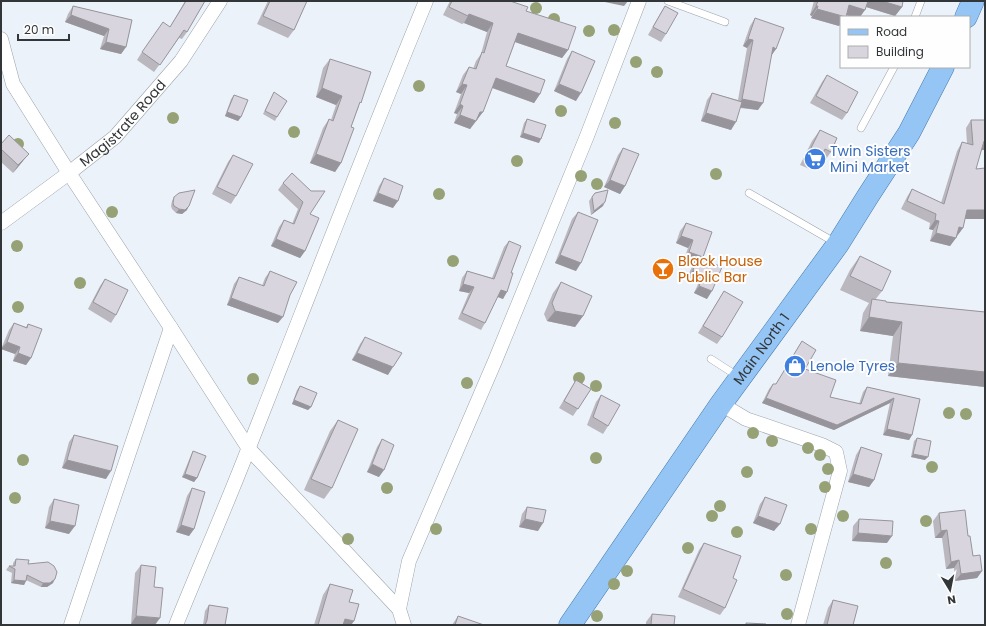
<svg xmlns="http://www.w3.org/2000/svg" width="986" height="626" font-family="Poppins,sans-serif">
<style>
.lines{fill:none;stroke-linecap:round;stroke-linejoin:round}
.service-casing{stroke:#9da3aa;stroke-width:8}
.minor-casing{stroke:#9da3aa;stroke-width:15}
.primary-casing{stroke:#437aad;stroke-width:23}
.service{stroke:#fff;stroke-width:7}
.minor{stroke:#fff;stroke-width:14}
.primary{stroke:#94c5f4;stroke-width:22}
.tree{fill:#97a176}
.wall{fill:#bab7bf}
.shaded-wall{fill:#97959b}
.building{fill:#d8d5de;stroke:#97959b}
.labels{text-anchor:middle;stroke-width:4;stroke-linejoin:round;paint-order:stroke}
.street-label{font-size:14px;fill:#333639;stroke:#fefefe}
.shop-label{font-size:14px;fill:#366cbe;stroke:#fefefe;text-anchor:start}
.food-label{font-size:14px;fill:#c56008;stroke:#fefefe;text-anchor:start}
</style>
<rect width="100%" height="100%" fill="#ebf2fa"/>
<g class="lines">
<g class="service-casing">
<g id="service">
<path d="M668,1L725,22"/>
<path d="M915,17L921,1"/>
<path d="M861,128L894,67"/>
<path d="M749,193L836,243"/>
<path d="M711,359L739,377"/>
</g>
</g>
<g class="minor-casing">
<g id="minor">
<path d="M1,39L13,84L69,173L171,328L249,449L399,609L404,625"/>
<path id="s1" d="M1,223L69,173L115,137L181,61L220,1"/>
<path d="M721,404L746,419L822,445L836,452L840,471L798,625"/>
<path d="M399,609L409,561L495,361L587,136L639,1"/>
<path d="M71,625L171,328"/>
<path d="M176,625C200,565 226,507 249,447C308,298 365,149 426,1"/>
</g>
</g>
<g class="primary-casing">
<g id="primary">
<path d="M966,17L973,1"/>
<path id="s2" d="M570,625L721,404L838,244L868,196L909,133L943,67"/>
</g>
</g>
<use href="#service" class="service"/>
<use href="#minor" class="minor"/>
<use href="#primary" class="primary"/>
</g>
<g class="tree">
<circle cx="536" cy="8" r="6"/>
<circle cx="554" cy="19" r="6"/>
<circle cx="614" cy="30" r="6"/>
<circle cx="589" cy="31" r="6"/>
<circle cx="636" cy="62" r="6"/>
<circle cx="657" cy="72" r="6"/>
<circle cx="419" cy="86" r="6"/>
<circle cx="561" cy="111" r="6"/>
<circle cx="173" cy="118" r="6"/>
<circle cx="615" cy="123" r="6"/>
<circle cx="294" cy="132" r="6"/>
<circle cx="18" cy="144" r="6"/>
<circle cx="517" cy="161" r="6"/>
<circle cx="716" cy="174" r="6"/>
<circle cx="581" cy="176" r="6"/>
<circle cx="597" cy="184" r="6"/>
<circle cx="439" cy="194" r="6"/>
<circle cx="112" cy="212" r="6"/>
<circle cx="17" cy="246" r="6"/>
<circle cx="453" cy="261" r="6"/>
<circle cx="80" cy="283" r="6"/>
<circle cx="18" cy="307" r="6"/>
<circle cx="579" cy="378" r="6"/>
<circle cx="253" cy="379" r="6"/>
<circle cx="467" cy="383" r="6"/>
<circle cx="596" cy="386" r="6"/>
<circle cx="949" cy="413" r="6"/>
<circle cx="966" cy="414" r="6"/>
<circle cx="753" cy="433" r="6"/>
<circle cx="772" cy="441" r="6"/>
<circle cx="808" cy="448" r="6"/>
<circle cx="820" cy="455" r="6"/>
<circle cx="596" cy="458" r="6"/>
<circle cx="23" cy="460" r="6"/>
<circle cx="932" cy="467" r="6"/>
<circle cx="828" cy="469" r="6"/>
<circle cx="747" cy="472" r="6"/>
<circle cx="825" cy="487" r="6"/>
<circle cx="387" cy="488" r="6"/>
<circle cx="15" cy="498" r="6"/>
<circle cx="720" cy="506" r="6"/>
<circle cx="712" cy="516" r="6"/>
<circle cx="843" cy="516" r="6"/>
<circle cx="926" cy="521" r="6"/>
<circle cx="436" cy="529" r="6"/>
<circle cx="811" cy="529" r="6"/>
<circle cx="737" cy="532" r="6"/>
<circle cx="348" cy="539" r="6"/>
<circle cx="688" cy="548" r="6"/>
<circle cx="886" cy="563" r="6"/>
<circle cx="627" cy="571" r="6"/>
<circle cx="786" cy="575" r="6"/>
<circle cx="614" cy="584" r="6"/>
<circle cx="787" cy="614" r="6"/>
<circle cx="597" cy="616" r="6"/>
</g>
<g class="wall">
<path d="M185,1H205L187,32L182,39L179,38L154,72L137,60L142,52L170,27Z"/>
<path d="M268,1H307L294,30L288,38L257,24Z"/>
<path d="M450,1H510L526,11L568,50L562,58L515,42L506,66L540,94L534,103L492,88L477,120L470,129L454,123L457,114L454,113L461,94L456,92L463,75L469,67L473,69L476,61L481,54L487,32L464,23L462,24L443,15Z"/>
<path d="M812,1H903L902,7L895,16L866,7L860,17H853L846,15L839,26L811,18L812,16L810,15L814,1Z"/>
<path d="M73,6L132,20L126,47L121,54L100,49L104,36L65,22L68,14Z"/>
<path d="M665,6L666,34L661,42L648,35L660,14Z"/>
<path d="M755,18L776,49L771,56L758,110L740,108L731,130L701,121L707,100L712,93L738,100L747,48L743,46L750,26Z"/>
<path d="M572,51L576,101L554,91L567,59Z"/>
<path d="M330,59L359,106L351,127L341,163L335,172L310,163L323,128L329,119L331,120L336,105L316,97L323,68Z"/>
<path d="M827,75L847,113L842,120L810,103L822,82Z"/>
<path d="M274,92L277,117L275,121L263,114Z"/>
<path d="M234,95L241,117L238,121L225,116L231,99Z"/>
<path d="M527,119L539,143L520,137L524,123Z"/>
<path d="M971,120H985V150H981L976,169L985,219H965L963,228L950,246L930,241L933,230L929,229L930,223L901,209L907,197L912,189L941,203L957,151L962,142L967,144L966,128Z"/>
<path d="M820,130L831,152L823,163L819,161L812,170L800,165L812,141Z"/>
<path d="M1,144L23,161L13,173L1,162Z"/>
<path d="M623,148L625,186L620,194L604,187L618,155Z"/>
<path d="M233,155L236,196L231,204L212,194L228,162Z"/>
<path d="M292,173L310,214L305,251L300,258L271,246L279,227L284,220L292,224L298,209L278,190L283,183Z"/>
<path d="M384,178L393,208L373,201L379,186Z"/>
<path d="M595,193L603,206L591,215L589,201Z"/>
<path d="M174,197L187,210L182,214L176,213L172,209L171,206L172,201Z"/>
<path d="M578,212L576,271L555,263L572,219Z"/>
<path d="M686,223L703,257L702,259L707,299L694,293L699,282L687,277L694,263L684,259L688,248L676,243L680,231Z"/>
<path d="M509,241L511,273L503,299L497,297L485,323L481,330L458,319L469,293L459,291L462,278L467,271L492,278L504,247Z"/>
<path d="M860,256L882,291L875,300L886,302L985,312V387L888,376L893,336L860,331L863,313L869,303L840,290L850,270Z"/>
<path d="M270,271L278,323L227,305L234,284L239,277L262,286L265,278Z"/>
<path d="M105,279L116,315L111,323L88,309L100,286Z"/>
<path d="M561,282L583,316L575,327L547,321L544,314L553,293Z"/>
<path d="M724,291L722,337L717,344L698,333Z"/>
<path d="M14,323L26,327L28,324L31,358L26,365L13,361L15,354L1,349L9,330Z"/>
<path d="M365,337L388,375L352,360L360,344Z"/>
<path d="M802,341L805,369L830,397L859,404L863,392L867,387L920,399L912,435L909,440L883,435L890,403L834,430L762,403L769,389L773,384H776Z"/>
<path d="M576,380L591,389L573,416L559,408L571,388Z"/>
<path d="M300,386L311,407L308,410L292,404L297,390Z"/>
<path d="M601,395L608,426L603,434L587,425L596,402Z"/>
<path d="M338,420L332,488L324,499L304,490L330,431Z"/>
<path d="M74,435L106,479L62,468L69,442Z"/>
<path d="M917,438L925,460L911,457L914,441Z"/>
<path d="M382,439L379,477L367,472L377,447Z"/>
<path d="M861,447L874,480L869,487L848,482L856,455Z"/>
<path d="M193,451L197,478L194,482L182,477L191,455Z"/>
<path d="M192,488L194,529L189,536L176,532L187,496Z"/>
<path d="M765,497L774,531L753,523L760,504Z"/>
<path d="M54,499L69,534L45,528L49,507Z"/>
<path d="M527,507L538,531L519,527L522,514Z"/>
<path d="M939,513L968,536L973,556L982,571L977,578L955,581L954,568L946,569L942,538H935L933,521Z"/>
<path d="M859,519L887,543L852,541L853,526Z"/>
<path d="M704,543L733,578L725,608L720,615L678,597L699,550Z"/>
<path d="M16,559L28,564L53,583L47,587H41L26,580L24,585L11,583L12,573L6,570L9,566H13V563Z"/>
<path d="M141,565L154,587L163,588L131,624L135,573Z"/>
<path d="M330,584L349,602L354,621L351,625H314L323,595Z"/>
<path d="M833,600L853,625H823L828,608Z"/>
<path d="M209,605L225,625H203L205,611Z"/>
<path d="M652,614L674,625H646V622Z"/>
<path d="M458,616L483,625H452Z"/>
</g>
<g class="shaded-wall">
<path d="M600,1H628L624,6Z"/>
<path d="M866,1H882L902,7L895,16L863,6Z"/>
<path d="M849,5L865,10L860,17H853L842,14Z"/>
<path d="M816,6H818L812,16L810,15Z"/>
<path d="M817,9L845,17H841V23L839,26L811,18Z"/>
<path d="M469,14L493,23L487,32L464,23Z"/>
<path d="M71,15L109,29L104,36L65,22Z"/>
<path d="M518,33L568,50L562,58L512,41Z"/>
<path d="M748,39L753,40L747,48L743,46Z"/>
<path d="M106,42L126,47L121,54L100,49Z"/>
<path d="M773,47L776,49L771,56Z"/>
<path d="M496,78L540,94L534,103L490,87Z"/>
<path d="M462,84L467,85L461,94L456,92Z"/>
<path d="M559,84L581,93L576,101L554,91Z"/>
<path d="M322,88L342,96L336,105L316,97Z"/>
<path d="M742,99L763,103L758,110L737,107Z"/>
<path d="M460,104L463,106L457,114L454,113Z"/>
<path d="M227,112L241,117L238,121L225,116Z"/>
<path d="M480,112H483L477,120H474L476,121L470,129L454,123L460,115Z"/>
<path d="M706,113L736,122L731,130L701,121Z"/>
<path d="M523,133L541,139L539,143L520,137Z"/>
<path d="M984,141L985,142V150H978Z"/>
<path d="M29,154L23,161L13,173L18,165Z"/>
<path d="M316,154L341,163L335,172L310,163Z"/>
<path d="M610,180L625,186L620,194L604,187Z"/>
<path d="M378,193L398,201L393,208L373,201Z"/>
<path d="M605,202L603,206L591,215L594,211Z"/>
<path d="M189,206L187,210L182,214L176,213L179,209Z"/>
<path d="M967,210H985V219H961Z"/>
<path d="M935,220L939,221L933,230L929,229Z"/>
<path d="M959,227L963,228L957,236Z"/>
<path d="M936,233L956,238L950,246L930,241Z"/>
<path d="M681,236L693,240L688,248L676,243Z"/>
<path d="M276,239L305,251L300,258L271,246Z"/>
<path d="M689,252L703,257L698,264V257L694,263L684,259Z"/>
<path d="M560,255L581,263L576,271L555,263Z"/>
<path d="M693,270L704,274L699,282L687,277Z"/>
<path d="M463,284L474,287L469,293L459,291Z"/>
<path d="M699,286L712,291L707,299L694,293Z"/>
<path d="M501,290L507,292L503,299L496,296Z"/>
<path d="M231,298L283,317L278,323L227,305Z"/>
<path d="M555,311L583,316L575,327L547,321Z"/>
<path d="M869,317L902,322L893,336L860,331Z"/>
<path d="M7,342L20,347L15,354L1,349Z"/>
<path d="M18,353L31,358L26,365L13,361Z"/>
<path d="M357,353L393,367L388,375L352,360Z"/>
<path d="M898,363L985,372V387L888,376Z"/>
<path d="M766,398L837,425L894,398L890,403L834,430L762,403Z"/>
<path d="M294,400L311,407L308,410L292,404Z"/>
<path d="M887,429L912,435L909,440L883,435Z"/>
<path d="M913,454L928,457L925,460L911,457Z"/>
<path d="M67,460L111,471L106,479L62,468Z"/>
<path d="M372,464L384,470L379,477L367,472Z"/>
<path d="M185,474L197,478L194,482L182,477Z"/>
<path d="M853,474L874,480L869,487L848,482Z"/>
<path d="M758,516L780,524L774,531L753,523Z"/>
<path d="M525,519L543,523L538,531L519,527Z"/>
<path d="M50,521L75,526L69,534L45,528Z"/>
<path d="M181,525L194,529L189,536L176,532Z"/>
<path d="M947,530L942,538H935L941,531Z"/>
<path d="M858,533L892,536L887,543L852,541Z"/>
<path d="M959,560L954,568L946,569L951,562Z"/>
<path d="M982,571L977,578L955,581L961,574Z"/>
<path d="M55,579L53,583L47,587H41L43,583Z"/>
<path d="M14,580L26,581L24,585L11,583Z"/>
<path d="M136,616L160,618L155,625L131,624Z"/>
<path d="M345,619L354,621L351,625H341Z"/>
</g>
<g class="building">
<path d="M186,1H205L187,32L184,30L160,65L142,52L163,22L170,27Z"/>
<path d="M270,1H307L294,30L263,16Z"/>
<path d="M452,1H510L528,7L526,11L576,27L568,50L518,33L506,66L545,80L540,94L496,78L483,112H480L476,121L460,115L463,106L460,104L467,85L462,84L469,67L476,69L482,52L484,53L493,23L469,14L468,16L449,7Z"/>
<path d="M818,1H868L865,10L849,5L846,17L817,9L818,6H816Z"/>
<path d="M882,1H903L902,7Z"/>
<path d="M73,6L132,20L126,47L106,42L109,29L71,15Z"/>
<path d="M665,6L678,13L666,34L653,27Z"/>
<path d="M755,18L784,28L776,49L773,47L763,103L742,99L753,40L748,39Z"/>
<path d="M572,51L595,61L581,93L559,84Z"/>
<path d="M330,59L371,72L361,103L360,102L351,127L354,128L341,163L316,154L329,119L333,121L342,96L322,88Z"/>
<path d="M827,75L858,92L847,113L816,96Z"/>
<path d="M274,92L287,101L277,117L265,111Z"/>
<path d="M712,93L742,102L736,122L706,113Z"/>
<path d="M234,95L248,100L241,117L227,112Z"/>
<path d="M527,119L546,125L541,139L523,133Z"/>
<path d="M971,120H985V142L984,141L976,169L985,168V210H967L963,228L959,227L956,238L936,233L939,221L935,220L936,214L907,201L912,189L944,204L962,142L973,145Z"/>
<path d="M820,130L837,138L831,152L825,149L820,159L808,154Z"/>
<path d="M9,135L29,154L18,165L1,149V144Z"/>
<path d="M623,148L639,154L625,186L610,180Z"/>
<path d="M233,155L253,164L236,196L217,187Z"/>
<path d="M292,173L311,191H325L310,214L319,218L305,251L276,239L284,220L294,224L303,202L283,183Z"/>
<path d="M384,178L403,186L398,201L378,193Z"/>
<path d="M195,190L189,206L185,210L179,209L174,206L173,203L174,197L179,193Z"/>
<path d="M608,190L605,202L594,211L592,197L595,193Z"/>
<path d="M578,212L598,220L581,263L560,255Z"/>
<path d="M686,223L712,232L703,257L689,252L693,240L681,236Z"/>
<path d="M509,241L521,246L511,273H513L507,292L501,290L485,323L462,313L474,287L463,284L467,271L494,279Z"/>
<path d="M860,256L891,271L882,291L850,276Z"/>
<path d="M698,257L722,267L712,291L699,286L704,274L693,270Z"/>
<path d="M270,271L297,282L290,295L283,317L231,298L239,277L264,286Z"/>
<path d="M105,279L128,290L116,315L93,302Z"/>
<path d="M561,282L592,296L583,316L555,311L552,303Z"/>
<path d="M724,291L743,302L722,337L703,326Z"/>
<path d="M872,299L886,301V302L985,312V372L898,363L902,322L869,317Z"/>
<path d="M14,323L27,328L28,324L42,329L31,358L18,353L20,347L7,342Z"/>
<path d="M365,337L402,353L393,367L357,353Z"/>
<path d="M802,341L816,350L805,369L836,380L830,397L861,404L867,387L920,399L912,435L887,429L894,398L837,425L766,398L773,384H776Z"/>
<path d="M576,380L591,389L578,409L564,401Z"/>
<path d="M300,386L317,393L311,407L294,400Z"/>
<path d="M601,395L620,405L608,426L593,417Z"/>
<path d="M338,420L358,429L332,488L311,479Z"/>
<path d="M74,435L118,446L111,471L67,460Z"/>
<path d="M917,438L931,441L928,457L913,454Z"/>
<path d="M382,439L394,445L384,470L372,464Z"/>
<path d="M861,447L882,454L874,480L853,474Z"/>
<path d="M193,451L206,456L197,478L185,474Z"/>
<path d="M192,488L205,492L194,529L181,525Z"/>
<path d="M765,497L787,505L780,524L758,516Z"/>
<path d="M54,499L79,505L75,526L50,521Z"/>
<path d="M527,507L546,510L543,523L525,519Z"/>
<path d="M965,510L968,536H970L973,556L980,555L982,571L961,574L959,560L951,562L947,530L941,531L939,513Z"/>
<path d="M859,519L893,521L892,536L858,533Z"/>
<path d="M704,543L741,556L733,578L737,580L725,608L683,589Z"/>
<path d="M16,559L29,560L28,564L48,562L54,566L57,572L55,579L50,583H43L27,575L26,581L14,580L15,569L9,566H15Z"/>
<path d="M141,565L156,567L154,587L163,588L160,618L136,616Z"/>
<path d="M330,584L353,590L349,602L359,604L354,621L345,619L343,625H318Z"/>
<path d="M833,600L858,606L853,625H827Z"/>
<path d="M209,605L228,608L225,625H205L207,620Z"/>
<path d="M652,614L675,616L674,625H651Z"/>
<path d="M458,616L484,625H455Z"/>
<path d="M746,623L766,624V625H746Z"/>
</g>
<defs>
<g id="supermarket-disc" transform="scale(1.15)"><circle r="9.5" fill="#3f7fe0" stroke="#fefefe"/><path d="M-6-5.5h2.5l.6 2H6L4.5 2H-2.5L-4.4-4H-6ZM-1.5 3.2a1.3 1.3 0 1 0 .1 0ZM3 3.2a1.3 1.3 0 1 0 .1 0Z" fill="#fff"/></g>
<g id="bar-disc" transform="scale(1.15)"><circle r="9.5" fill="#e8710a" stroke="#fefefe"/><path d="M-6-5H6L.8 .8V4.5H3.5V6h-7V4.5H-.8V.8Z" fill="#fff"/></g>
<g id="shop-disc" transform="scale(1.15)"><circle r="9.5" fill="#3f7fe0" stroke="#fefefe"/><path d="M-5-2.5h2.3a2.7 3.5 0 0 1 5.4 0H5L5.5 6h-11ZM-1.5-2.5h3a1.5 2.3 0 0 0-3 0Z" fill="#fff"/></g>
</defs>
<g fill-rule="evenodd">
<use href="#supermarket-disc" x="815" y="159"/>
<use href="#bar-disc" x="663" y="269"/>
<use href="#shop-disc" x="795" y="366"/>
</g>
<g class="labels">
<g class="street-label">
<text dy="5" stroke="none"><textPath href="#s1" startOffset="158">Magistrate Road</textPath></text>
<text dy="5" stroke="none"><textPath href="#s2" startOffset="336">Main North 1</textPath></text>
</g>
<g class="shop-label">
<text x="830" y="156">Twin Sisters<tspan x="830" dy="16">Mini Market</tspan></text>
<text x="810" y="371">Lenole Tyres</text>
</g>
<g class="food-label">
<text x="678" y="266">Black House<tspan x="678" dy="16">Public Bar</tspan></text>
</g>
</g>
<rect width="986" height="626" fill="none" stroke="#333639" stroke-width="4"/>
<rect x="840" y="16" width="130" height="52" fill="#fefefe" stroke="#adaeaf"/>
<rect x="848" y="29" width="20" height="6" fill="#94c5f4" stroke="#adaeaf"/>
<text x="876" y="36" font-size="12" fill="#333639">Road</text>
<rect x="848" y="46" width="20" height="12" fill="#d8d5de" stroke="#adaeaf"/>
<text x="876" y="56" font-size="12" fill="#333639">Building</text>
<g transform="translate(950 590) rotate(170)" stroke="#fefefe" stroke-width="3" paint-order="stroke">
<path d="M0-3L7 15L0 10L-7 15Z" fill="#333639"/>
<text y="-6" font-size="11" font-weight="bold" text-anchor="middle" fill="#333639">N</text>
</g>
<path d="M18 34v6h51v-6" fill="none" stroke="#333639" stroke-width="2"/>
<text x="24" y="34" font-size="12" fill="#333639" stroke="#fefefe" stroke-width="3" paint-order="stroke">20 m</text>
</svg>
